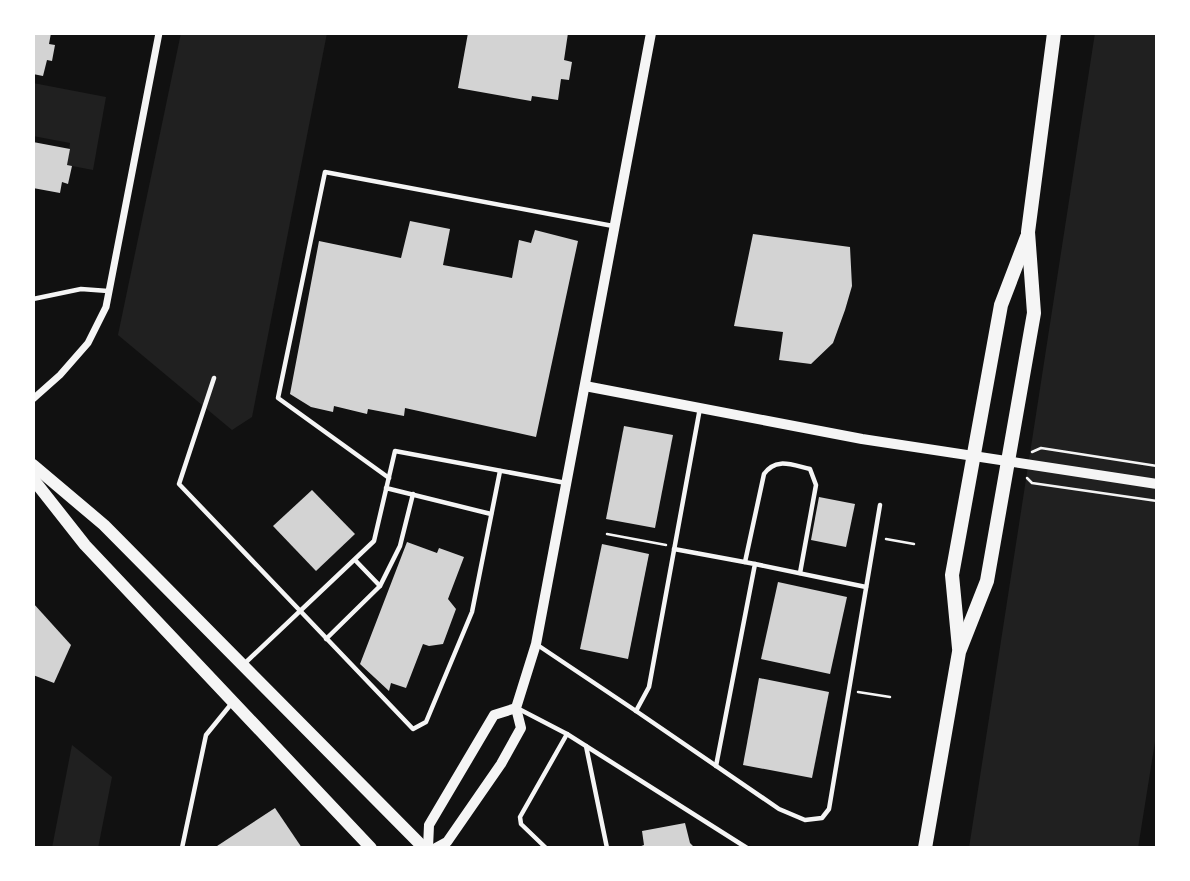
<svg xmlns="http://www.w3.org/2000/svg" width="1190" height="881" font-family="'Titillium Web',sans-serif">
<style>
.green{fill:#202020}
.building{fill:#d3d3d3}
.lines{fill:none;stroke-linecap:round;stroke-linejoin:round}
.path{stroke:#f5f5f5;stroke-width:2.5}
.service{stroke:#f5f5f5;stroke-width:4.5}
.minor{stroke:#f5f5f5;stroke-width:7}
.tertiary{stroke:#f5f5f5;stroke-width:10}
.secondary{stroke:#f5f5f5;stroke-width:12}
.primary{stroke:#f5f5f5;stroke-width:14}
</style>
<rect width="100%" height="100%" fill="#111"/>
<g class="green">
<path d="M181,33H327L252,417L232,430L118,335Z"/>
<path d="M1095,33H1157V729L1138,848H969Z"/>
<path d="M33,83L106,97L93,170L67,165L70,143L33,136Z"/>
<path d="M72,745L112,777L98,848H52Z"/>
</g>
<g class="building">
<path d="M33,33H51L49,44L55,45L52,61L47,60L43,76L33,74Z"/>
<path d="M468,33H568L564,60L572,62L569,80L561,79L558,100L532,96L531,101L458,88Z"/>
<path d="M33,142L70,149L67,165L72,166L68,184L62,182L60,193L33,188Z"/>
<path d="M410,221L450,229L443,265L512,278L519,240L531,243L535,230L578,241L536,437L405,408L404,416L368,409L367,414L334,406L333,412L311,407L290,394L319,241L401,258Z"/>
<path d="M753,234L850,247L852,286L845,310L833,343L811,364L779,360L783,332L734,326Z"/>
<path d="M624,426L673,435L655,528L606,519Z"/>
<path d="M312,490L355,534L316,571L273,526Z"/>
<path d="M819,497L855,504L846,547L811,540Z"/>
<path d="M407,542L437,553L439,548L464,557L448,599L456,609L443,644L429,646L423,644L406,688L391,683L389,691L360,664Z"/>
<path d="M602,544L649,554L628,659L580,649Z"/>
<path d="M778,582L847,597L830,674L761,659Z"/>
<path d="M33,603L71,645L54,683L33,675Z"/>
<path d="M759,678L829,692L812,778L743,765Z"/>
<path d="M275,808L302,848H214Z"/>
<path d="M685,823L690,843L695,848H636L644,845L642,831Z"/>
</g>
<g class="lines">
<g class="path">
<path d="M1032,452L1041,448L1157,466"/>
<path d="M1027,478L1032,483L1157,501"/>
<path d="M607,534L666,545"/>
<path d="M886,539L914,544"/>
<path d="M858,692L890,697"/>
</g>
<g class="service">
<path d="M33,299L81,289L108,291"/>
<path d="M214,378L179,484L413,729L426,722L472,612L500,471"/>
<path d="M389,478L278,398L325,172L613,226"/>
<path d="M386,488L491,514"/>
<path d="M674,549L755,564L716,766"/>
<path d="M745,562L764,474C776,457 792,465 810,469L816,485L800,573"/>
<path d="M755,564L866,587"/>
<path d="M380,586L400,546L413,494"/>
<path d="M326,639L380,586L355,560"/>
<path d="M536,644L636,711L649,687L700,408"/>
<path d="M243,665L374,541L395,451L566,483"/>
<path d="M517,708L567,734L747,848"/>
<path d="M636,711L779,809L805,820L822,818L829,809L880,505"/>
<path d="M586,746L607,848"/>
<path d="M182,848L206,735L232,703"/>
<path d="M546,848L521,824L520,817L567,734"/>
</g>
<path class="minor" d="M33,399L60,375L88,343L106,307L159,33"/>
<g class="tertiary">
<path d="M585,386L862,439L1157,484"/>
<path d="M428,848L429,825L494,715L516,708"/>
<path d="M436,848L447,842L501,764L521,728L516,708L536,644L651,33"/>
</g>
<g class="secondary">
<path d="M33,465L104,525L424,848"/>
<path d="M33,479L85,545L371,848"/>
</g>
<g class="primary">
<path d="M959,648L952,575L1001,305L1027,237"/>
<path d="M925,848L959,652L987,581L1034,313L1028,232L1054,33"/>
</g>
</g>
<rect width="1190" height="881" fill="none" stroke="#ffffff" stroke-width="70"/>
</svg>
